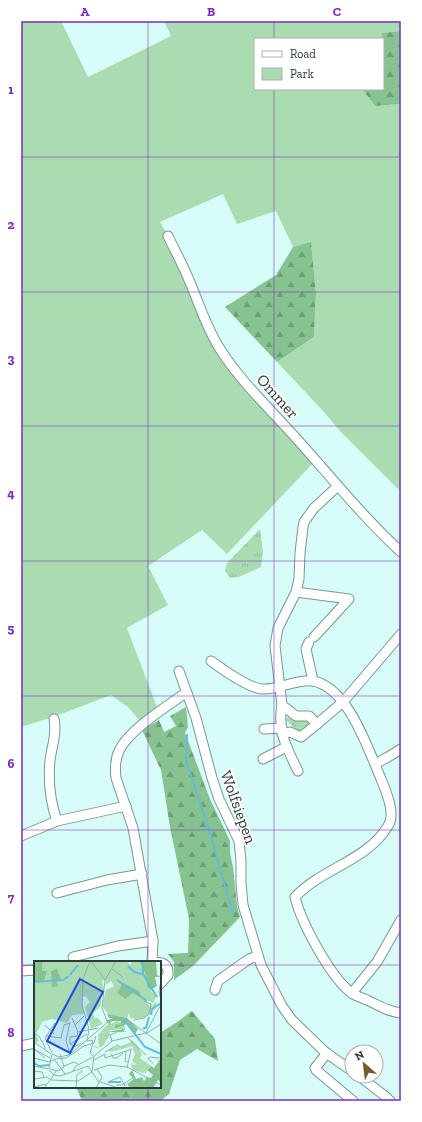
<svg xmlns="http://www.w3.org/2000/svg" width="422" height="1122" font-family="'Zilla Slab',serif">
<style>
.green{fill:#aadcb1}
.forest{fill:url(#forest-firs)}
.park{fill:url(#park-tufts)}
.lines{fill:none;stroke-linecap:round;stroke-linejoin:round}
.stream{stroke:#64bbdb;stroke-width:2}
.minor-casing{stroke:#769894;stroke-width:11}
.minor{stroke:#fff;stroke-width:9}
.grid{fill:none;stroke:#7b2cbf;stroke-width:1;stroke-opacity:0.55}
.labels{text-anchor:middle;stroke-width:3.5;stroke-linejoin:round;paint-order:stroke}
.street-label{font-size:16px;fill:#2b3937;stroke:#fff}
.inset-river{fill:none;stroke:#64bbdb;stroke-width:2}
.inset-road{fill:none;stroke:#93afab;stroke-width:1}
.view{fill:#1d4ed8;fill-opacity:0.15;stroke:#1d4ed8;stroke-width:2}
.inset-edge{fill:none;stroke:#2b3937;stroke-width:2}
.neatline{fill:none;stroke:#7b2cbf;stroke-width:1.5}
.grid-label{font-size:13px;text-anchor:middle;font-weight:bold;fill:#7b2cbf}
</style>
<defs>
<pattern id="forest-firs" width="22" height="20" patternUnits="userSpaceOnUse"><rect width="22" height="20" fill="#86c390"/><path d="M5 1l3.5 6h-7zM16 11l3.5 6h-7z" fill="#6e9f76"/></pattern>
<pattern id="park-tufts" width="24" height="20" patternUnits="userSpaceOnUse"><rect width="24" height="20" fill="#aadcb1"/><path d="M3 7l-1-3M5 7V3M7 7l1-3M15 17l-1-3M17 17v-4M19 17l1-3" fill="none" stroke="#92be99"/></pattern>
</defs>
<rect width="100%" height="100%" fill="#d8fdf8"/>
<path class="green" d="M21,21H61L88,77L171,36L164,21H401V31L382,33V39H255V89H362L375,106L401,104V492L340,431L324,412L277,362L314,337L316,293L311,243L293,247L276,211L237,224L223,194L160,222L173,245L220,349L316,460L227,554L202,530L148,566L168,605L127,628L157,707L140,721L128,707L111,695L53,717L21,727Z"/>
<g class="forest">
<path d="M401,31V104L375,106L362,89H383V56L382,33Z"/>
<path d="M311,242L316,293L314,337L277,362L225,307L276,275L293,247Z"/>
<path d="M186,707L188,727L185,733L210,799L230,841V853L233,867L237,906L240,917L193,966L174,980V962L168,954L188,953L189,919L170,827L161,770L142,730L159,720L164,732L176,726L170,716Z"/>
<path d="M192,1011L215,1039L218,1061L197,1049L180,1060L169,1094L160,1101H82L76,1087H160V1033L177,1022Z"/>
</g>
<g class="park">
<path d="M260,529L263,552L261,567L239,577L230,578L225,571L227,563Z"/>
<path d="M289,715L307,718L312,723L302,735L286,720Z"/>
</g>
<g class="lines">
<path class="stream" d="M187,735L186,760L209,830L233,914"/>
<g class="minor-casing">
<g id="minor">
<path d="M168,236C175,251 183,265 189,280C199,303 206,327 220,349C240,381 271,410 296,438C331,477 363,517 401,552"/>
<path d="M338,486L314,508L304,522L303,527L300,553L299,579L296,592L278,628L275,646L282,705L296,716H309L317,724L343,702L401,634"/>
<path d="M296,592L349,599L314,637"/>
<path d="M309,642L306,649L313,681"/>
<path d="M211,661C222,669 249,688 262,689C278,690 296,679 313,681C347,687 367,746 379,774C384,787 397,813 388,826C367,861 322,868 295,897C301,922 331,979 353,994C357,996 362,998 367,1000C380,1006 386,1011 401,1013"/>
<path d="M179,671L196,718L212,778L219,799L239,841L241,861V883L243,905L261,965L282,1006L292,1020L325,1052L352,1071"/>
<path d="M282,705C277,730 287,749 298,771"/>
<path d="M54,719C57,733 52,746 50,760C48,781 50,801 57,821L126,806"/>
<path d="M264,729L282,728"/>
<path d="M282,734L290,732L301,737L317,724"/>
<path d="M263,759L286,747"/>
<path d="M375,764L388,757L401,749"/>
<path d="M21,836L57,821"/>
<path d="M57,893L107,880L142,874"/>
<path d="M73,957L118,946L153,941"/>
<path d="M152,962L153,941L133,828L116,778C115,769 115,759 119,751C128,731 163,709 181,696L186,694"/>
<path d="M152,962C162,962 169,963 168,975L160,984"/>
<path d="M21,971L35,970"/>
<path d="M215,990L218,981L249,959L258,956"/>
<path d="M352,993L377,962L401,920"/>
<path d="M21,1046L35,1043"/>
<path d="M327,1053L315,1068L316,1070L353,1101"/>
<path d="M359,1076L385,1096L390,1101"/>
</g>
</g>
<use href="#minor" class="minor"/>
</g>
<path class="grid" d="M148,21V962M274,21V39M274,89V1101M21,157H401M21,292H401M21,426H401M21,561H401M21,696H401M21,830H401M21,965H35M160,965H401M148,1087V1101"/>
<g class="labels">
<g class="street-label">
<text transform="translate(278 396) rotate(48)" y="6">Ommer</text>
<text transform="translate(239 807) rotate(70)" y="6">Wolfsiepen</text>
</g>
</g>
<g transform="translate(34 961)">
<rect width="127" height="127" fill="#d8fdf8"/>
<path d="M9,0H93L95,3H97L96,0H105L112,14L113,26L122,35L120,42L112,39L115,45L119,43L117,48L121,41L123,44L119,47L123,46L112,56L101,58L96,57L95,52L93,57L75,54L68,45L72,29L80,25L77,20L72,24L71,18L68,20L70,29L67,36V45L58,53L62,58L63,56L69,63L57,68L51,46L56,41L52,36L48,35L50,53L38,54L33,62L18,58L8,61L2,73L5,80L2,82L0,80V22L10,21L12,11L8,10ZM95,77L99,80L110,92L105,88L108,93L106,97L117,105L109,112L99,109L97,105L98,101L99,104L102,103L98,100L101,93L98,85L81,90L76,91L75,89L95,82L98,79Z" fill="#aadcb1"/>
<path d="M0,0H9L8,10H13L10,21L0,22ZM105,0H122L123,14L127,16H121L123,25L117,29L120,32L113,26L112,14ZM23,8L27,18L22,19L24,25L18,26L17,10ZM89,22L105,30L108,36L98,32L92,38L83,32ZM73,53L93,57L104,68L101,73L93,63L90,64L91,69L89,70L93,71H72L90,68L89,65L80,68L82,62L86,64L87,60H78L76,62L78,64L73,65L75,63L72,60L79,57H75ZM117,96L127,100L126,121L124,119L119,127H96L93,123L100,118L95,113L98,109L102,118L108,116L110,120L113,116L117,117L119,114L113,109L111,114V111L117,105L120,107L125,100Z" fill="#86c390"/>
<path d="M83,60L87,61L86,64L82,63L80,68L89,65L90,68L77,69L65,73L75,70L76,74L69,85L63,87H62L59,85L65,86L64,74L72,65Z" fill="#aadcb1"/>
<path class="inset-river" d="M109,0V13L123,36M94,5L100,11L108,13M36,14L44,4M83,19L113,40M0,21L29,19L35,15M117,54L118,48L127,42M90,59L111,86L127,93M109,67H112L115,56M0,102L5,105L16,104M74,121H87"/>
<path class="inset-road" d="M56,0L49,18L48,44L55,68L53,80L58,79L59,82M57,0L71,19M78,8L89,16M71,19L68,47L73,60L75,59M71,19L82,0M127,20L125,30L127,40M38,57L44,71M100,59L110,57L115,53L117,43L110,40M36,61L32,80L36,93M11,64L20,73M41,64L50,55M0,72L5,75L12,88M113,72L127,63M12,75L27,77L30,64L36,62M93,76L112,94M78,80L76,74L83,71M0,81L17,93M36,83V76L43,75L44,71L64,67M36,83L53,73M36,83L40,86L47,82M0,88L16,97M0,88L11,97M92,90L91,100L95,101M71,91L84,84L85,86M18,92L11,77L21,62M18,93L25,96L35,94L74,61L84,57L94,59L127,83M77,93L79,97H83L89,92M59,95L56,92L59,82M60,95L78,80L112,72L127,43M60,95L58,111L64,120L84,127M0,97L15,101L21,98L32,97L50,85L60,82L62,75M71,97L98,88M20,98L31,113M60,99L71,93V97M119,102L114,98L116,96L127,97M0,105L15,108M30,105L40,101L44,103M15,107L18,93M93,107L97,89M16,108L24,110L30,106L26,93M60,109L75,104L93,106L127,124M0,110L8,111L10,116M22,110L20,114L26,115L54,105M38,111L42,105L59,96M0,118L13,116L17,119L44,120L58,111L54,105M74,121L86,116L92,127M82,124H88L100,116M0,126L12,123M10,127L20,114L15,109M42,127L43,114L49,109M62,127L68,116L63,108"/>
<path class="view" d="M46,18L69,31L36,92L13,80Z"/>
<rect width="127" height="127" class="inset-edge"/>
</g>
<rect width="422" height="1122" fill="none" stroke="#ffffff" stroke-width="44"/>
<rect x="254" y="38" width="130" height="52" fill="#ffffff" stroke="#aab0af"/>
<rect x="262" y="51" width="20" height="6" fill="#ffffff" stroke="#aab0af"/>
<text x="290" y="58" font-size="12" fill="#2b3937">Road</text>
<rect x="262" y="68" width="20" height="12" fill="#aadcb1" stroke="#aab0af"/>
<text x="290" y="78" font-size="12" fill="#2b3937">Park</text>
<g transform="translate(364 1064) rotate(332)"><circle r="19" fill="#ffffff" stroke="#aab0af"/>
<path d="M0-3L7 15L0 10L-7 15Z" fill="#6e5f2c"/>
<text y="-6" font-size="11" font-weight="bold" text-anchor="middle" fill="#2b3937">N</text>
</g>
<rect x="22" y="22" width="378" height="1078" class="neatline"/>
<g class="grid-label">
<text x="85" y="16">A</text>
<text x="211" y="16">B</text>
<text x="337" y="16">C</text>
<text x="11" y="94">1</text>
<text x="11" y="229">2</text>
<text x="11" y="363">3</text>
<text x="11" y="498">4</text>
<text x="11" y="633">5</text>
<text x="11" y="768">6</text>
<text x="11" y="902">7</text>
<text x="11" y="1037">8</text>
</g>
</svg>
